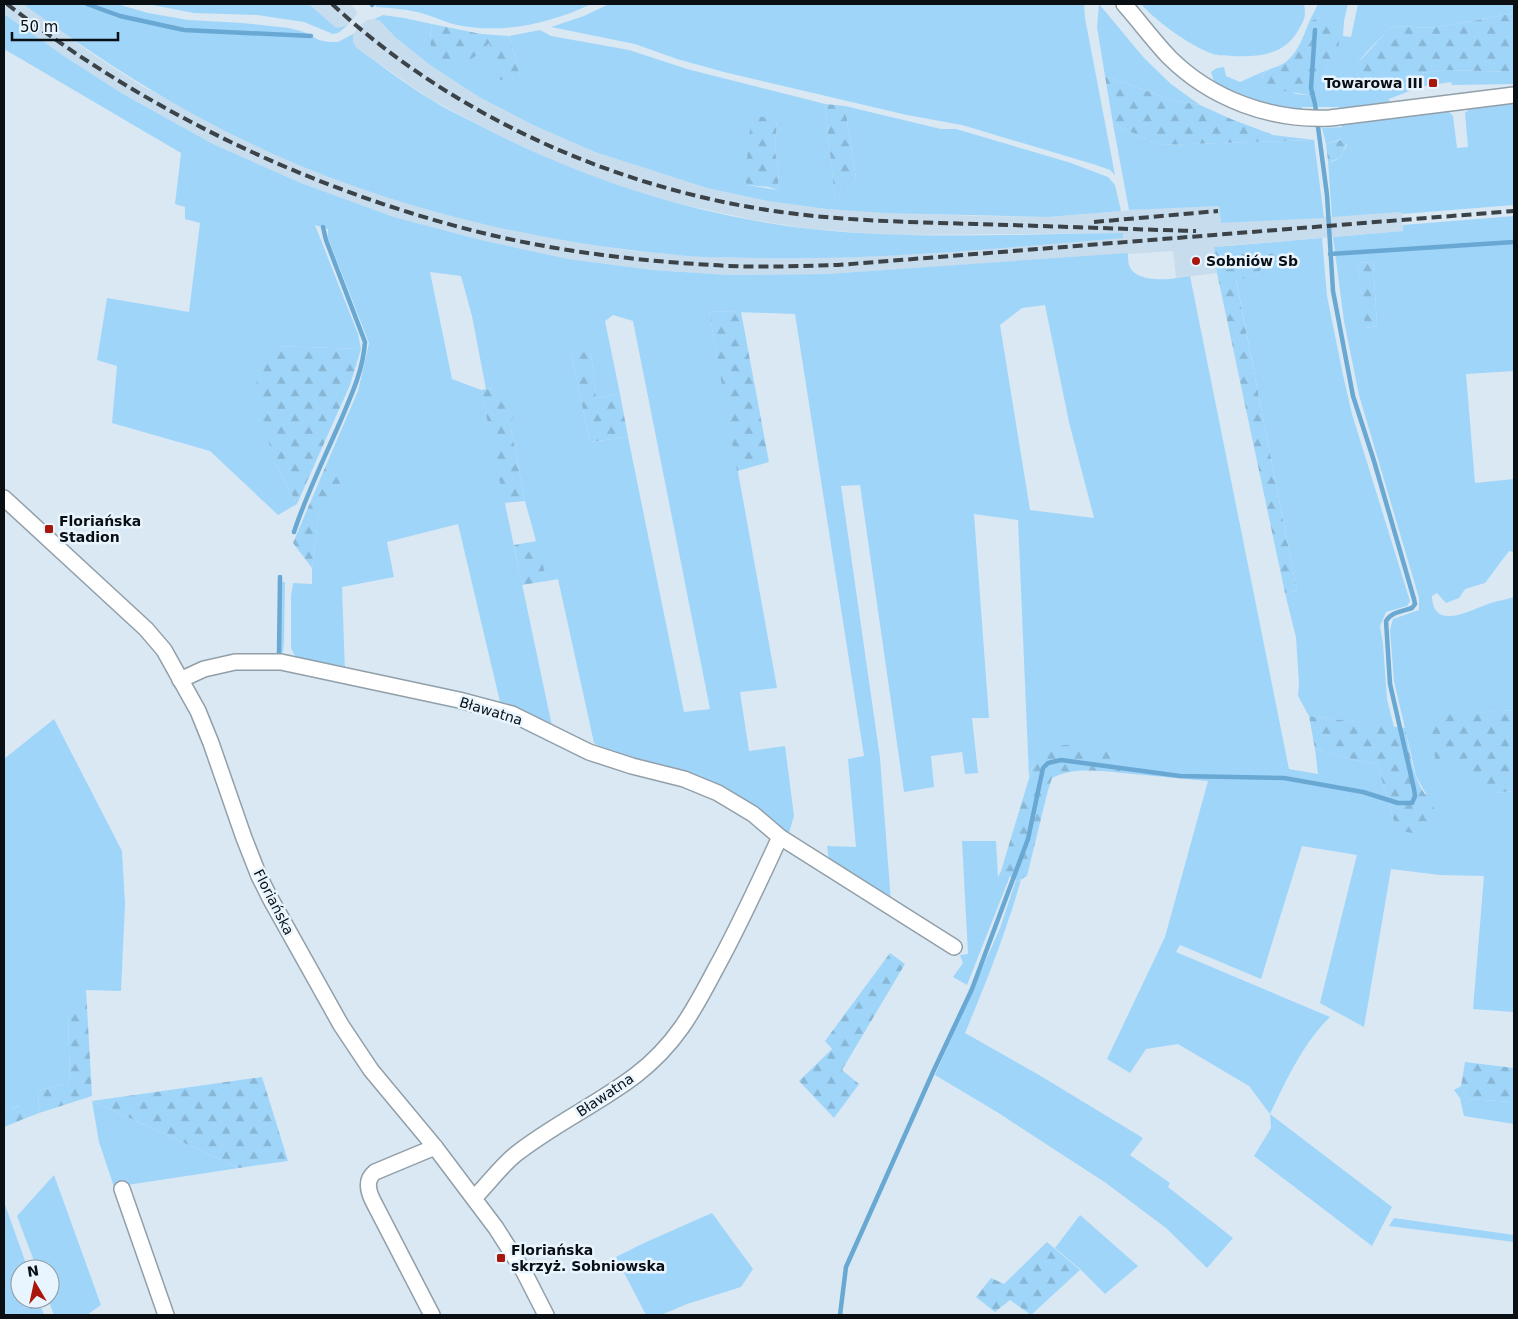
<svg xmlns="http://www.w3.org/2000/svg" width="1518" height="1319" font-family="'DejaVu Sans',sans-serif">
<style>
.built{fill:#c7dded}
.green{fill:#a0d5fa;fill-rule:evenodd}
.forest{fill:url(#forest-firs)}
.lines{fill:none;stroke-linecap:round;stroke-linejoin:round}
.stream{stroke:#69a8d3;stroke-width:4.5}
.minor-casing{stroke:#919fa9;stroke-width:18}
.minor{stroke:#fff;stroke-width:15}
.rail{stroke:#3b4248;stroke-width:4;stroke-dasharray:10 5;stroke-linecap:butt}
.poi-dot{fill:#a8160c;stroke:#e8f5fe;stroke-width:2}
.labels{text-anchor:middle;stroke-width:5;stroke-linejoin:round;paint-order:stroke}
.poi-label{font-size:14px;font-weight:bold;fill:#0a0f13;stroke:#e8f5fe;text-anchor:start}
.street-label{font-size:14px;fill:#0a0f13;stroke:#e8f5fe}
</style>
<defs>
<pattern id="forest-firs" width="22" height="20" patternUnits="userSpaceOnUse" patternTransform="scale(1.25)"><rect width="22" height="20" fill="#a0d5fa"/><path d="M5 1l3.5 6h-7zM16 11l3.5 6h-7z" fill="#88b6d5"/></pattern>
</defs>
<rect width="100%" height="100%" fill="#d9e8f3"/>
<g class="built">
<path d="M4,4H23L95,56L142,86L256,146L326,175L400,201L462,218L562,240L625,250L690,256L780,259L861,257L1009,247L1123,237V233L889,235L811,229L754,220L681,204L630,190L567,167L512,142L430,99L357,48L353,42V34L362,24L367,20L374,19L380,21L395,37L430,65L479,97L533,125L595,152L707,188L768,201L826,209L975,216L1048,217L1158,208L1220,206L1221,223L1402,212L1403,231L1214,247L1217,273L1176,278L1173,251L827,274L728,275L653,270L568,259L481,240L394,217L301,183L213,144L123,94L64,56L4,14Z"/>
<path d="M309,4H350L356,10L357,14L347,26L336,29Z"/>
</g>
<g class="green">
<path d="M23,4H117L148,13L188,20L243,23L289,28L304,32L319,40L328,42H338L353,34V42L357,48C381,65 405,84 430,99C444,108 459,115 473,122C578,178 692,215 811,229C914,240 1019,234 1123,233V238C1000,248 876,261 752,258C731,257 709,258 688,256C540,244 391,209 256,146C173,107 97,58 23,4Z"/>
<path d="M147,4H309L336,28L347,26L338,33L333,34L304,22L257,15L194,13Z"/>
<path d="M376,4H591C550,24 502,34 457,25C444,22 431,15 417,12C404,9 389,8 376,7Z"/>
<path d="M609,4H1084L1085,18L1115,175L1110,170L1096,165L962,125L907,115L724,72L677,59L635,44L551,27L584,16Z"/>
<path d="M1099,4L1144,58L1171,84L1200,105L1172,100L1105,76L1097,27Z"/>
<path d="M1141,4H1304C1306,16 1305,18 1299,29C1285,55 1260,57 1232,56C1226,55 1219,56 1213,54C1189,45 1158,23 1141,4Z"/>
<path d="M1318,4H1348L1344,21L1343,36L1351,37L1358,4H1514V13C1488,18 1463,23 1437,27C1421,29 1403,24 1390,28C1377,43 1347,66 1351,86L1394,84L1411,74L1447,70L1514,72V84L1452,85L1451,82L1412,88V90L1389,99L1390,104L1340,110L1339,107H1302V110C1272,105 1239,98 1214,81L1211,72L1217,68L1224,67L1226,76L1240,82L1267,70L1261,78L1296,94L1310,95L1320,92L1326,68L1334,60V29L1325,20V15L1309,22Z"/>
<path d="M4,14L64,56L123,94L213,144L301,183L394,217L481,240L568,259L653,270L728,275L827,274L1128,253C1128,257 1128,262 1129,265C1136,285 1174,279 1190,276L1289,769L1318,774L1315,749L1355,760L1377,764L1394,821L1426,794L1416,776L1394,681L1390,630L1393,619L1419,610V598L1359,395L1344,321L1333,237L1403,231V225L1514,216V371L1466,374L1475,483L1514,479V552L1509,551L1485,583L1465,589L1459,598L1446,603L1437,593L1432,596C1433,631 1469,611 1488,604C1496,601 1505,600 1514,597V710L1426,717L1474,758L1493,793L1514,791V1012L1473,1009L1484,876L1440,875L1391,869L1364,1027L1320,1003L1357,855L1302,846L1261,979L1180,945L1176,952L1330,1017C1303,1043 1286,1081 1270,1114L1392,1207L1372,1246L1254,1156L1271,1128L1270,1114L1249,1086L1178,1044L1146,1049L1130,1073L1107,1059L1165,937L1208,781L1122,773L1106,749L1034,762L1029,777L1018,520L974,514L989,718H972L978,773L965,774L962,752L931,756L934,787L904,792L860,485L841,486L880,758L891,902L829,861L827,846L856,847L848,759L864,756L795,314L709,311L777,688L740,692L749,751L785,746L794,816L788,836L770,823L616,756L594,743L558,579L547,581L525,501L510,423L514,417L493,388L486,389L472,316L461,276L430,272L452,379L481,390L552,726L501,706L458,524L387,542L394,577L342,587L345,671L298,662L291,648V597L293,583L312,584V568L319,512L340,483L327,463L358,391L369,343L328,238V229L315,225L358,334L361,349L276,346V465L297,504L278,515L210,451L112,423L117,366L97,360L107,298L189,312L200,223L185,219V207L175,204L181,153L4,49ZM1373,262L1377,326L1366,328L1358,263ZM1045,305L1069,422L1094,518L1030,510L1000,325L1022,308ZM613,315L633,321L710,709L684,712L628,437L590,442L571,353H591L596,398L620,394L605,321Z"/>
<path d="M383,15L404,18L432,24L430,37L489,42L520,75L509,36L540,30L551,36L629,50L687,69L825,104L835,200C841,192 849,187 856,179L845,106L941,129H956L1071,163L1108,177L1115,185L1121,211L1048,217L886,213L826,209L768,201L707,188L595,152L533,125L479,97L430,65L395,37L380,21L374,19ZM777,120L775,152L779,169L778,190L747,185Z"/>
<path d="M1514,102V205L1402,214V212L1332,217L1328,161L1332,162L1341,157L1343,152L1347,145L1341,139L1326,144L1322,128L1342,127V123L1448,111L1453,116L1457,148L1468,147L1465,113L1472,107Z"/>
<path d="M1113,124L1159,145L1314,140L1324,218L1221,223L1219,206L1129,210Z"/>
<path d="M1322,238L1327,296L1343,375L1352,414L1410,601L1407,606L1386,612L1380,626L1383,644L1387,699L1394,727L1309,716L1298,696L1299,684L1296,637L1285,593L1297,591L1236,279L1255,276L1263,268L1277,264L1250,255L1236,253L1228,246Z"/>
<path d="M285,582L284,642L283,651L280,658H278V583Z"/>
<path d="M54,719L122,851L125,904L121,991L86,990L68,1013L70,1082L38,1091L39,1113L26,1118L19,1106L4,1110V759Z"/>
<path d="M962,841H996L998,877L1001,871L1010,876L967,985L953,977L963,963L960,955L968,954Z"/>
<path d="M1016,880L1018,881L1021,880C1006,932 986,983 965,1033L1039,1075L1143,1138L1130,1155L1170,1183L1168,1187L1233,1238L1207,1268L1166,1228L1106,1183L997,1112L935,1075L1000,928Z"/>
<path d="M1461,1086L1467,1099L1514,1102V1124L1464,1116L1460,1098L1454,1090Z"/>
<path d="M92,1101L239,1168L114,1187L99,1142Z"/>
<path d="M54,1175L101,1305L87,1315H54L48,1299H50V1269H37L17,1216Z"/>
<path d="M4,1202L28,1269H20V1299H38L40,1304L18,1309L19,1315H5L4,1313Z"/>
<path d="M712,1213L753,1269L741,1287L687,1304L661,1315H646L616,1257L644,1243Z"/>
<path d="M1080,1215L1138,1266L1105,1294L1081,1270L1055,1248Z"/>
<path d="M1394,1218L1514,1235V1242L1389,1226Z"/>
</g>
<g class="forest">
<path d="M1514,13V72L1447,70L1411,74L1394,84L1350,86V77L1356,65L1390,28C1404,24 1421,29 1437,27C1463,23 1488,18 1514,13Z"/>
<path d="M1325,15L1326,20L1334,29L1339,42L1338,50L1334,61L1326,68L1320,93L1310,95L1258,87C1267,61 1274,73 1288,60C1299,50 1304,35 1309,22Z"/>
<path d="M432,24L481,34L509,36L520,75L500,80L489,43C473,60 467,65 442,64C429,52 429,41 432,24Z"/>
<path d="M1105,76L1172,100L1200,105L1231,119L1273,135L1314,140L1159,145L1113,124Z"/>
<path d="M825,104L845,106L856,179C849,188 840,192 835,201Z"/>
<path d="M758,116L777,120L775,152L779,169L778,190L769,187L747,185L745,179L751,119Z"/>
<path d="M1347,138C1347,146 1343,150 1341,157L1330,162L1328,161L1326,144Z"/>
<path d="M1228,246C1242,259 1260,254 1278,253L1284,258L1277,264L1263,268L1255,276L1236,280L1297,591L1285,593L1217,273L1214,247Z"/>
<path d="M1373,262L1377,326L1365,328L1358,263Z"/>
<path d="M709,311L741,312L769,462L737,471Z"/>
<path d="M276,346L361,349L350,385L297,504L276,465L256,400L257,367L263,353Z"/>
<path d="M591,352L596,398L620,394L628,437L590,442L571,353Z"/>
<path d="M493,388L511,402L514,417L510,423L525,501L504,503L481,390Z"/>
<path d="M327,463L341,483L319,513L312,568L293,543Z"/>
<path d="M537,541L547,581L522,585L514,545Z"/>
<path d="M1514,710V791L1493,793L1470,782L1473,758L1436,762L1426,716Z"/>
<path d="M1309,716L1405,728C1409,747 1411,769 1420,786C1426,798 1433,801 1437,816L1431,828L1418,834L1401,831L1394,821L1377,764L1355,760L1315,749Z"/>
<path d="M1075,744L1106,749L1122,773C1097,771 1075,767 1052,778L1048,790L1027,876L1018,881L1001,871L1034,762C1043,745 1058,746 1075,744Z"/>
<path d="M890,953L905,964L842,1070L859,1084L834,1118L799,1081L832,1049L825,1041Z"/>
<path d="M86,989L92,1096L39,1113L38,1091L70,1082L68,1013Z"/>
<path d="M1465,1062L1514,1068V1102L1467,1099L1461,1086Z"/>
<path d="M262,1077L288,1161L239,1168L92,1101Z"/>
<path d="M20,1106L26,1118L4,1127V1110Z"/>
<path d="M1047,1242L1080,1270L1031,1315L1010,1300L995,1312L976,1297L991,1278L1004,1284Z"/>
<path d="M40,1304L44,1315H19L18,1309Z"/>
</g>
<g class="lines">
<g class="stream">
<path d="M87,4L120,16L184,30L311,36"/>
<path d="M372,5L373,4"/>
<path d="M1330,254L1514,242"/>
<path d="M294,532C306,495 324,459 340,422C351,396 363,371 365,342L326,240L323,227"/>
<path d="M279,653L280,577"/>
<path d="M840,1315L846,1267L933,1072L972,989L1028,839L1043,768L1048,763L1061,760L1180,776L1284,778L1363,792L1398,803H1412L1415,796L1414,789L1390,684L1386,621C1391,612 1403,611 1412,608L1415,604L1414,599L1374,461L1353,396L1333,291L1327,195L1315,104L1311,88L1315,30"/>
</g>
<g class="minor-casing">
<g id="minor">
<path d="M1124,4C1139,21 1153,40 1169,57C1211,99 1271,121 1330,118L1514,95"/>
<path d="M4,498L146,629L164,650L198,711L211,743L244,838L259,876L270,898L341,1025L371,1070L435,1147L496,1228L524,1272L546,1315"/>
<path d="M180,680L204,669L235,662H281L459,700L512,714L589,752L632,766L684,779L718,793L753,814L780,837L954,947"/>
<path d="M122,1189L166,1315"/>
<path d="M474,1198C488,1184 501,1166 516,1154C554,1124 598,1104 636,1075C675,1045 693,1012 715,970C739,927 759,882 780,837"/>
<path d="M432,1315L373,1201C368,1191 365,1180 375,1172L435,1147"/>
</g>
</g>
<use href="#minor" class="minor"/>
<g class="rail">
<path d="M7,4C150,114 316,193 491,235C564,252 639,261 713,265C754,268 796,266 838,265L1514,211"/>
<path d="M332,4C454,117 616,189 781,212C845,221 910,222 975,224C1048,226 1122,229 1196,231"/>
<path d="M1094,222L1218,211"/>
</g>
</g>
<g class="poi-dot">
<rect x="1428" y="78" width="10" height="10" rx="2.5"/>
<circle cx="1196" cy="261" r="5"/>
<rect x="44" y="524" width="10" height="10" rx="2.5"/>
<rect x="496" y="1253" width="10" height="10" rx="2.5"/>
</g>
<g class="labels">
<g class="poi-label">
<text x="1423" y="88" text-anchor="end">Towarowa III</text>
<text x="1206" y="266">Sobniów Sb</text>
<text x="59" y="526">Floriańska<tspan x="59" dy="16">Stadion</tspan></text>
<text x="511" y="1255">Floriańska<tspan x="511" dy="16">skrzyż. Sobniowska</tspan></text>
</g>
<g class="street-label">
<text transform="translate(491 711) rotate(17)" y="5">Bławatna</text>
<text transform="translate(274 902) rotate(63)" y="5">Floriańska</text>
<text transform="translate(605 1095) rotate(-34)" y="5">Bławatna</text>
</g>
</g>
<rect width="1518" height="1319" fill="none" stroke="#0a0f13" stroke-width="10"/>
<g transform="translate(35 1284) rotate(351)"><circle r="24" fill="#e8f5fe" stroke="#8f99a0"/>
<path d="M0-4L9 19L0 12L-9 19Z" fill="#a8160c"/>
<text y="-8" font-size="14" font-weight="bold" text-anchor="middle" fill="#0a0f13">N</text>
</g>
<path d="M12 32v8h106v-8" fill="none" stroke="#0a0f13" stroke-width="2.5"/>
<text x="20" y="32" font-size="15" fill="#0a0f13" stroke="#e8f5fe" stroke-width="4" paint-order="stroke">50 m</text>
</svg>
